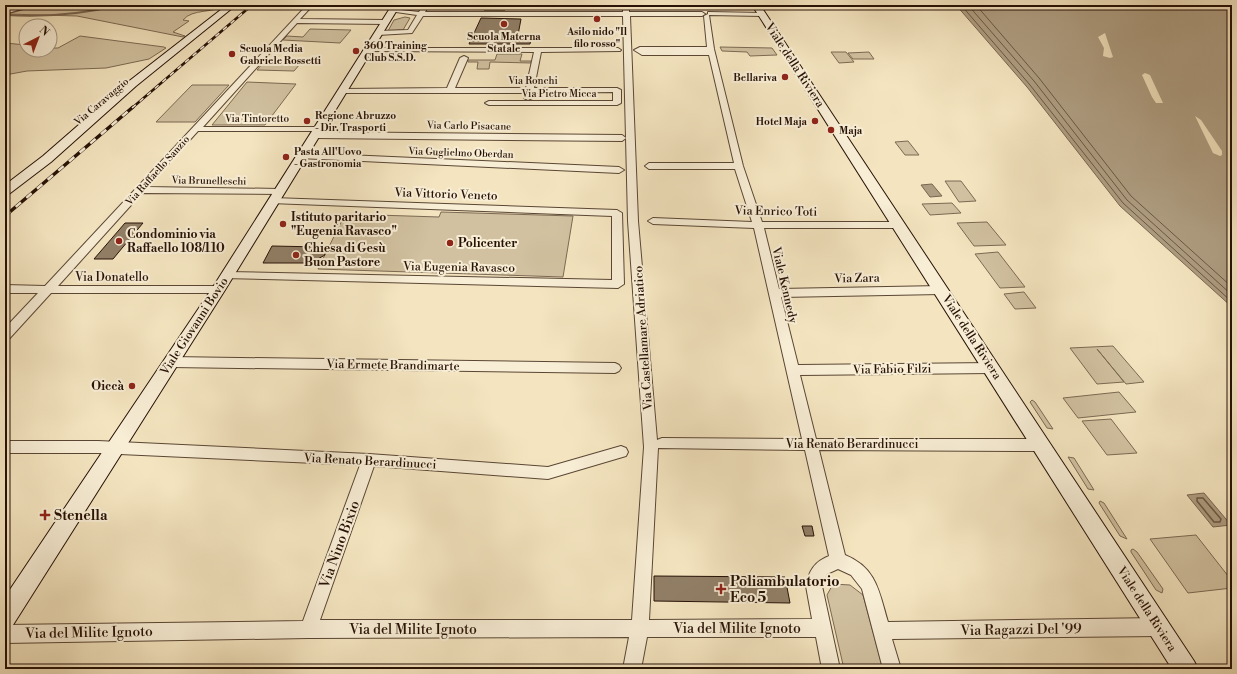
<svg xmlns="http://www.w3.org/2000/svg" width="1237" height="674" font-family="'Libre Bodoni',serif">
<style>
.green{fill:#d1c1a0;stroke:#7c6953}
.water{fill:#ae9d81;stroke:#786550}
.pier{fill:#f4e5c0}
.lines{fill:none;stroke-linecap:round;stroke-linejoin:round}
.shore-far1{stroke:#6a5744;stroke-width:1}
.shore{stroke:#6a5744;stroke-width:1.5}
.stream{stroke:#786550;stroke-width:2}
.building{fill:#917f67;stroke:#261106}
.street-casing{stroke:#5a4634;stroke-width:2}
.secondary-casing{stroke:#261106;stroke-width:2}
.street{fill:#f8eed6;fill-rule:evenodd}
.secondary{fill:#f8eed6;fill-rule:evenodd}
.rail-far1-casing{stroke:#261106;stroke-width:2.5}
.rail-casing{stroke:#261106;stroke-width:3.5}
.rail-far1{stroke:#f8eed6;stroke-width:1.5;stroke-dasharray:5;stroke-linecap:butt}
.rail{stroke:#f8eed6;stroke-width:2.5;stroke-dasharray:7;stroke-linecap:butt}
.poi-dot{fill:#8f2418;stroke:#f8eed6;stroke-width:1.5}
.labels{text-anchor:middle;stroke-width:4;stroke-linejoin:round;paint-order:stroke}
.far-poi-label{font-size:10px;font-weight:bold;fill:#261106;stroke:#f8eed6;text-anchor:start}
.far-street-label{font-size:10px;fill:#261106;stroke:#f8eed6}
.street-label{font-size:12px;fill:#261106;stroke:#f8eed6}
.poi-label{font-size:12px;font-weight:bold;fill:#261106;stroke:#f8eed6;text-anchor:start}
.near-poi-label{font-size:14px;font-weight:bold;fill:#261106;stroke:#f8eed6;text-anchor:start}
.near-street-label{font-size:14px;fill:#261106;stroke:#f8eed6}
</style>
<rect width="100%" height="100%" fill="#f4e5c0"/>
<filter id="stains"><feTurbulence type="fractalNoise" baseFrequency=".005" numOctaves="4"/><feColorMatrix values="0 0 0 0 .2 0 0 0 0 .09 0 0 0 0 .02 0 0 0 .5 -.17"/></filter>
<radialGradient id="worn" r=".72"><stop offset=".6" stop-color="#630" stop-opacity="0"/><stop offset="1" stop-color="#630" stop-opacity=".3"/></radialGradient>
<g class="green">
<path d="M41,5H225C213,14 193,8 183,20L189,21L173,32L185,36L183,37L77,16L7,14Z"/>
<path d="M405,17L410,18L403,30L388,31L394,20Z"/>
<path d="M310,29L351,30L340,43L283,40L287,36L303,37Z"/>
<path d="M80,36L164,47L166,48L149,59L106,68L27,71L5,75V43L26,45V50H50V48H58Z"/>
<path d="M720,47L772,48L777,55L750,56L747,52L722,51Z"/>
<path d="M831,52H846L854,62L839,63Z"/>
<path d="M869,52L874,59H853L848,53Z"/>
<path d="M497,54H522L520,61H531V63L490,62L489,69H477L478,62H468V60H495Z"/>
<path d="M263,63L300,64L294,71L257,70Z"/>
<path d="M247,82L296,84L265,125H212Z"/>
<path d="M192,85H229L195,122H156Z"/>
<path d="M908,141L919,155H905L895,142Z"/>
<path d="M945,181H961L976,201L959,202Z"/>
<path d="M952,203L961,213L930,215L922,204Z"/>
<path d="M441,212L573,216L563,277L318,269L345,214L439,217Z"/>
<path d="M987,222L1006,245L974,246L957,223Z"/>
<path d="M998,252L1025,287L1000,288L975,254Z"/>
<path d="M1024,292L1036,308L1015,309L1004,294Z"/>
<path d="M1113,346L1144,382L1126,384L1097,349L1124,382L1097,384L1070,348Z"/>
<path d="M1119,392L1136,412L1078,418L1063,398Z"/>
<path d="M1032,400L1035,402L1053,429L1047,428L1030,402Z"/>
<path d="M1111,419L1137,453L1107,455L1082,421Z"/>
<path d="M1068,457L1074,458L1094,490L1088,489Z"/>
<path d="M1100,501L1104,503L1127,539L1120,536L1099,503Z"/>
<path d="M1196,535L1232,581V588L1188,593L1150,539Z"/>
<path d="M1133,549L1137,552L1163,589L1162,593L1156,590L1131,552V550Z"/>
<path d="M833,584L850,585L863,595L883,669H844L827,595Z"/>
</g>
<g class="water">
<path d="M956,5H1232V307L1120,206L1027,87Z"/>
<path d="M932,184L942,196L930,197L921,185Z"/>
<path d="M1204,493L1231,525L1213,527L1187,495Z"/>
</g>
<g class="pier">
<path d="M1105,33L1113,57L1110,58L1103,56L1104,48L1098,37Z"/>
<path d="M1145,73L1150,75L1163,103H1156L1152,97L1142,75Z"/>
<path d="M1195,116L1201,120L1222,151V155L1220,156L1213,153Z"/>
</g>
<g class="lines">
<g class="shore-far1">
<path d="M961,5L1030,85L1123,203L1232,302"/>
<path d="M968,5L1034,81L1127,200L1232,295"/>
<path d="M976,5L1039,78L1131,196L1232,287"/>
</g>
<path class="shore" d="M1197,498H1203L1221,519L1220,522H1214L1197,501Z"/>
<path class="stream" d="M6,15C45,17 81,15 118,5"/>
</g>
<g class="building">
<path d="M487,5H506L505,10H484Z"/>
<path d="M481,18L521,19L518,35H532L530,44H469Z"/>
<path d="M125,223H143L113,259H94Z"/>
<path d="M272,246L321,247L325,255L316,260L314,263H263Z"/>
<path d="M802,526H812L814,536H805Z"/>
<path d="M654,576L785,577L790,603L654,601Z"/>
</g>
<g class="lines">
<g class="street-casing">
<g id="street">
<path d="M24,5H34L5,14V10Z"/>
<path d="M307,5H313L300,19L385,20L388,22L385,24L297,23L203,127H320L324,129L323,131H198L147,187L279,189L282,190V194L142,193L58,286H218L224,290L222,293H51L9,339L5,340V328L38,293H5V285L45,286Z"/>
<path d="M423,5H429L425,12H623V5H629V12H702L705,14L702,16H630L638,221L657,440L662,438L802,439L754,228L653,224L648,221L653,218L752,222L735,169H649L645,166L649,163H734L709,55H642L634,50L640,47H707L704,16L708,14V12L764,13V15L762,16L709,15L714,49L743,166L762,222H899L904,225L899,228H764L779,289L941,286L947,290L941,294L781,297L798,365L992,363L996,365L998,368L996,371L992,373L800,375L816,439H1042L1047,441L1049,445L1047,449L1042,451L819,450L845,555C877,568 879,592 888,622L1159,618L1165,621L1168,627L1165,633L1159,636L892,639L901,669H883L862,589L851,575L838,569L827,574L822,586L840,669H822L816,637H647L641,669H623L629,637L308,638L5,643V625L303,621L360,465L98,453H5V441H98L369,454L548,467L621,446L626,448L628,452L626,456L548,479L374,466L320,620H632L644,447L628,221L626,138L622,141L316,138L312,135L316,132L622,135L626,138L623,16H423L412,33L378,35L375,33L378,31L408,30L417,15L389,11L392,9L419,12ZM658,448L805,450L829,556C814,562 809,571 806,586L812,619L649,620Z"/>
<path d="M368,48H618L621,50L620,51L541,52L534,88H617L621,90V103L617,105H489L485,103L489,101H613V92L533,93L532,98L528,100L524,98L525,93H341V89H344L447,88L460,58L464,56L468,58L455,88H526L534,52L366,51V49Z"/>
<path d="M302,153L619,167L624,170L619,173L299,158L298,156Z"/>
<path d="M273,198L617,210L622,213L624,284L618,288L223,278L222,276L227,272L612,280V216L270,203L268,201L270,199Z"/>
<path d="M171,357L615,363L619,365L621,368L619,371L615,373L171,367L167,365L165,362L167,359Z"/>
</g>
</g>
<g class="secondary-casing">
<g id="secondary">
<path d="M227,5H236L136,86L51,162L9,194L5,195V185L43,156L128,82Z"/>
<path d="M392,5H400L225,290L13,625L5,628V597L213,287Z"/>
<path d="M752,5H760L1194,661L1198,669H1172Z"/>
</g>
</g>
<use href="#street" class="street"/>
<use href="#secondary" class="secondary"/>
<g class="rail-far1-casing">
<path id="rail-far1" d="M132,108L252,5"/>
</g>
<g class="rail-casing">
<path id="rail" d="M5,216L133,107"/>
</g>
<use href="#rail-far1" class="rail-far1"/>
<use href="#rail" class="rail"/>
</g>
<g class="poi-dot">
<circle cx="597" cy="19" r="4"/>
<circle cx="504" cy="24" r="4"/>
<circle cx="356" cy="51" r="4"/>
<circle cx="232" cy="54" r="4"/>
<circle cx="785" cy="77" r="4"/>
<circle cx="307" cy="121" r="4"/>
<circle cx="815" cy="121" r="4"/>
<circle cx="831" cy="130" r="4"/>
<circle cx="286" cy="157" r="4"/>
<circle cx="283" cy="224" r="4"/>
<circle cx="119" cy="241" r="4"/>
<circle cx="450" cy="243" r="4"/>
<circle cx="296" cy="255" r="4"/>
<circle cx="132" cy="386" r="4"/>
<path d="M43 509h4v4h4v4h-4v4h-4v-4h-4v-4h4z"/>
<path d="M719 583h4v4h4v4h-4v4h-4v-4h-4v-4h4z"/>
</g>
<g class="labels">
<g class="far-poi-label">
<text x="597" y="35" text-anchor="middle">Asilo nido "Il<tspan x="597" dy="12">filo rosso"</tspan></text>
<text x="504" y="40" text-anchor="middle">Scuola Materna<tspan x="504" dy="12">Statale</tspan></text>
<text x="364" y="49">360 Training<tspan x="364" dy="12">Club S.S.D.</tspan></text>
<text x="240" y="52">Scuola Media<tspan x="240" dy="12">Gabriele Rossetti</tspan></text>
<text x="777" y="81" text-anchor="end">Bellariva</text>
<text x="315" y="119">Regione Abruzzo<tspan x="315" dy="12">- Dir. Trasporti</tspan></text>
<text x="807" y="125" text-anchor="end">Hotel Maja</text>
<text x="839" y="134">Maja</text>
<text x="294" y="155">Pasta All'Uovo<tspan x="294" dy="12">- Gastronomia</tspan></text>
</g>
<g class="far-street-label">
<text x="533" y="84">Via Ronchi</text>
<text x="559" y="97">Via Pietro Micca</text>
<text transform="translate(101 101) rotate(-40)" y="4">Via Caravaggio</text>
<text x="257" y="122">Via Tintoretto</text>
<text transform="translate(469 125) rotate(1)" y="4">Via Carlo Pisacane</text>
<text transform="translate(461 152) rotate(2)" y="4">Via Guglielmo Oberdan</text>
<text transform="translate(157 170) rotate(-48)" y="4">Via Raffaello Sanzio</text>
<text transform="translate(209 180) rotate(1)" y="4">Via Brunelleschi</text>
</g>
<g class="street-label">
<text transform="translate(795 65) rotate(57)" y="4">Viale della Riviera</text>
<text transform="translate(446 194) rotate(2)" y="4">Via Vittorio Veneto</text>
<text transform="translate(776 211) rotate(1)" y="4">Via Enrico Toti</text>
<text transform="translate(459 267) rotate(1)" y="4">Via Eugenia Ravasco</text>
<text x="112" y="281">Via Donatello</text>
<text transform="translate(857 278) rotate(-1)" y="4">Via Zara</text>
<text transform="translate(785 285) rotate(77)" y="4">Viale Kennedy</text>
<text transform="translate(194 326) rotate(-57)" y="4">Viale Giovanni Bovio</text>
<text transform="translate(972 337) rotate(57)" y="4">Viale della Riviera</text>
<text transform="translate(643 338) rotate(-94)" y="4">Via Castellamare Adriatico</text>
<text transform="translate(393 365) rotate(1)" y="4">Via Ermete Brandimarte</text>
<text transform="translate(892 369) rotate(-1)" y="4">Via Fabio Filzi</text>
<text x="852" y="448">Via Renato Berardinucci</text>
<text transform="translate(370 461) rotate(3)" y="4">Via Renato Berardinucci</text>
<text transform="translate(1147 609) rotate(57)" y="4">Viale della Riviera</text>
</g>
<g class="poi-label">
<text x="291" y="221">Istituto paritario<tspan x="291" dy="14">"Eugenia Ravasco"</tspan></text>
<text x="127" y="238">Condominio via<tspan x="127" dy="14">Raffaello 108/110</tspan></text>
<text x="458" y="247">Policenter</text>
<text x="304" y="252">Chiesa di Gesù<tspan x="304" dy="14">Buon Pastore</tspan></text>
<text x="124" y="390" text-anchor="end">Oiccà</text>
</g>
<g class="near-poi-label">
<text x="54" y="520">Stenella</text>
<text x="730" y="586">Poliambulatorio<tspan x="730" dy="16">Eco 5</tspan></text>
</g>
<g class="near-street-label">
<text transform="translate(339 544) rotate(-70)" y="5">Via Nino Bixio</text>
<text x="737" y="633">Via del Milite Ignoto</text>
<text x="413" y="634">Via del Milite Ignoto</text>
<text transform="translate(1021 629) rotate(-1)" y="5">Via Ragazzi Del '99</text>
<text transform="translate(89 632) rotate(-1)" y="5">Via del Milite Ignoto</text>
</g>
</g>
<rect width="1237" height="674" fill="none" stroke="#f4e5c0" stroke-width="20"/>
<rect x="6" y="6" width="1225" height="662" fill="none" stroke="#261106" stroke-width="2"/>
<rect x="10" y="10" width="1217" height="654" fill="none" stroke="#261106"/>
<g transform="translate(38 38) rotate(42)"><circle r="19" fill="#f8eed6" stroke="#a49683"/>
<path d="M0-3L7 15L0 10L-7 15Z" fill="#8f2418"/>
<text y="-6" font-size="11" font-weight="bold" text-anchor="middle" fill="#261106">N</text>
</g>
<rect width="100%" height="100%" filter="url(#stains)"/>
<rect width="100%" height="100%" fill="url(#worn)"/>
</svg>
